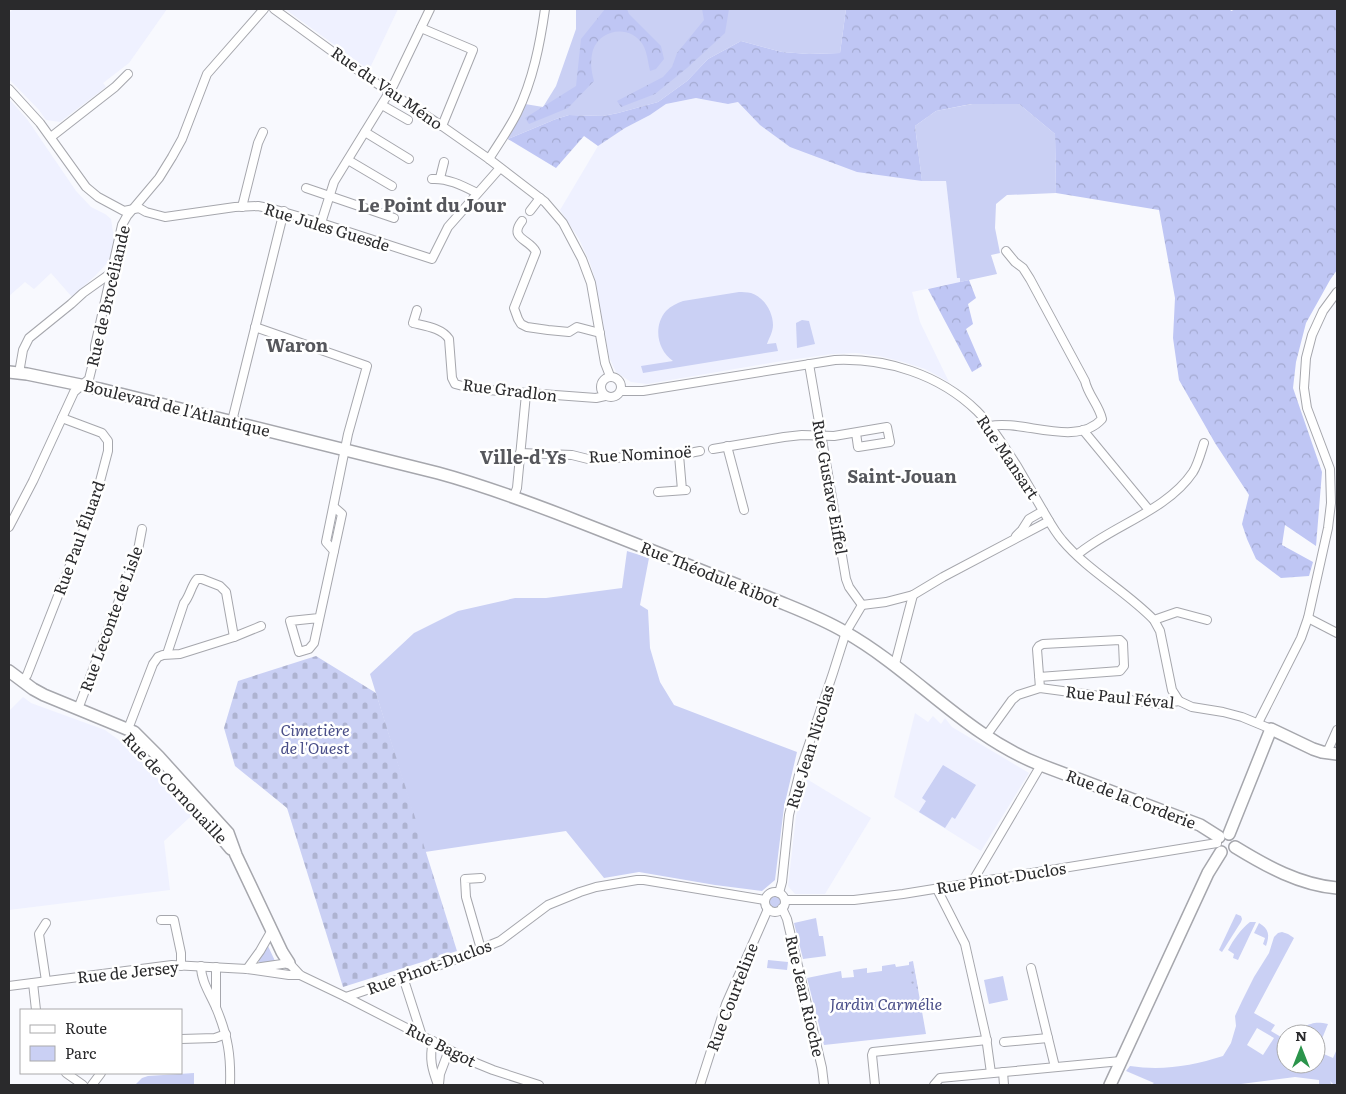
<svg xmlns="http://www.w3.org/2000/svg" width="1346" height="1094" font-family="Literata,serif">
<style>
.built{fill:#eff1ff}
.green{fill:#cad0f4;fill-rule:evenodd}
.forest{fill:url(#forest-crowns)}
.cemetery{fill:url(#cemetery-stones)}
.garden{fill:url(#garden-dots)}
.lines{fill:none;stroke-linecap:round;stroke-linejoin:round}
.street-casing{stroke:#a6a7ad;stroke-width:10}
.secondary-casing{stroke:#a6a7ad;stroke-width:14}
.street{stroke:#fff;stroke-width:8}
.secondary{stroke:#fff;stroke-width:11}
.labels{text-anchor:middle;stroke-width:5;stroke-linejoin:round;paint-order:stroke}
.street-label{font-size:16px;fill:#2a2a2c;stroke:#fff}
.park-label{font-size:16px;font-style:italic;fill:#494e88;stroke:#fff}
.neighbourhood-label{font-size:18px;font-weight:bold;fill:#56575c;stroke:#fff}
</style>
<defs>
<pattern id="forest-crowns" width="20" height="18" patternUnits="userSpaceOnUse" patternTransform="scale(1.25)"><rect width="20" height="18" fill="#bfc6f4"/><path d="M2 6a3 3 0 1 1 6 0M12 15a3 3 0 1 1 6 0" fill="none" stroke="#a4aad1"/></pattern>
<pattern id="cemetery-stones" width="16" height="16" patternUnits="userSpaceOnUse" patternTransform="scale(1.25)"><rect width="16" height="16" fill="#cad0f4"/><path d="M2 7V4a2 2 0 0 1 4 0v3zM10 15v-3a2 2 0 0 1 4 0v3z" fill="#aeb3d1"/></pattern>
<pattern id="garden-dots" width="8" height="8" patternUnits="userSpaceOnUse" patternTransform="scale(1.25)"><rect width="8" height="8" fill="#cad0f4"/><path d="M2 2h.1M6 6h.1" fill="none" stroke="#aeb3d1" stroke-width="1.8" stroke-linecap="round"/></pattern>
</defs>
<rect width="100%" height="100%" fill="#f8f9fe"/>
<g class="built">
<path d="M13,9H167L129,63L103,83L106,87L60,122L46,120L39,110L9,79V13Z"/>
<path d="M285,9H398L369,70Z"/>
<path d="M696,98L701,99L728,104L738,102L946,181L957,278H960V282L912,292L920,322L949,382L925,369L903,362L879,356L856,353L832,354L776,362L647,384L631,382L616,372L609,357L594,276L590,263L579,239L560,210L598,146L625,128L650,115L666,104Z"/>
<path d="M9,99L27,119L76,191L91,207L105,214L111,219L113,232L116,234L110,256L107,263L96,275L72,297L51,273L34,289L25,282L9,296Z"/>
<path d="M23,697L31,703L105,730L127,746L194,817H191L189,818L164,841L170,890L9,910V711Z"/>
<path d="M915,713L928,722L933,716L941,724L945,718L952,727L1029,773L981,851L894,797Z"/>
<path d="M805,778L871,818L825,894H795L788,886L796,816Z"/>
</g>
<g class="green">
<path d="M576,9H846L840,53L809,54L782,52L741,41L708,59L687,81L658,102L618,113L603,116L569,115L556,119L508,139L505,137L525,104L543,107L556,86L576,29Z"/>
<path d="M972,104H1019L1055,134L1056,193L1007,195L996,204L995,228L1000,253L991,255L997,274L960,282V278H957L946,181H922L915,126L936,111Z"/>
<path d="M739,292C742,292 747,292 751,293C764,297 773,312 773,325C773,332 769,338 767,344L776,343L778,351L643,373L641,366L673,361C657,350 653,326 666,311C671,306 677,303 683,301Z"/>
<path d="M802,320L809,321L815,344L797,348L796,323Z"/>
<path d="M627,551L649,558L640,605L648,610L650,648L660,682L674,705L797,752L784,807L775,880L762,891L715,885L639,872L604,878L566,831L425,852L370,674L414,633L458,611L515,598H546L622,588Z"/>
<path d="M943,765L976,785L955,819L952,817L945,828L919,812L926,801L922,798Z"/>
<circle cx="775" cy="902" r="7"/>
<path d="M1236,914L1241,916L1242,919L1241,922L1222,952L1219,950Z"/>
<path d="M816,918L819,936H823L826,956L803,959L794,923Z"/>
<path d="M1250,922H1256L1238,960L1233,958L1234,954L1228,950C1234,939 1240,930 1250,922Z"/>
<path d="M1259,923C1269,929 1270,935 1266,946L1263,944L1265,938L1254,933Z"/>
<path d="M1282,932L1288,934L1294,938L1254,1013L1275,1025L1271,1031L1286,1040V1064H1316V1034H1290L1294,1027C1303,1029 1303,1026 1311,1024C1317,1022 1322,1023 1328,1024L1317,1051L1333,1058L1337,1049V1085H1334L1330,1081L1332,1085H1319V1080L1295,1077L1241,1084L1240,1085H1151L1154,1083L1126,1071L1130,1066C1162,1071 1192,1066 1223,1056L1231,1043L1236,1026L1235,1016L1242,1001L1254,977L1269,953L1274,937L1278,933ZM1257,1028L1274,1038L1263,1055L1247,1045Z"/>
<path d="M268,946L275,961L260,963L258,960Z"/>
<path d="M768,960L788,962L787,970L767,968Z"/>
<path d="M913,961L926,1034L824,1045L807,978L841,971L842,978L854,977L853,970L867,968V973L882,971V966L895,964L896,967L909,965V962Z"/>
<path d="M1003,976L1008,1000L989,1004L984,980Z"/>
<path d="M194,1073V1085H135L142,1078L148,1076Z"/>
</g>
<g class="forest">
<path d="M605,9H627L629,14L661,46L664,59L656,69L650,71C648,62 647,52 643,45C631,25 601,28 593,50C590,61 591,70 594,81L568,108L529,124L525,118L576,86L581,39Z"/>
<path d="M702,9H729L725,33L687,68L655,94L621,107L617,101L663,77L672,67L677,53L704,20Z"/>
<path d="M846,9H1230L1231,11L1236,9H1337V270L1330,280L1306,323L1296,362L1293,388L1322,472L1316,546L1285,525L1282,545L1313,562L1309,576L1281,578L1256,559L1247,539L1242,524L1249,495L1215,443L1179,380L1173,338L1175,298L1159,210L1056,193L1055,134L1019,104H971L936,111L915,126L922,181L857,172L790,147L760,125L738,102L728,104L701,99L696,98L666,104L650,115L625,128L598,146L584,136L556,168L508,139L556,119L569,115L603,116L618,113L658,102L687,81L708,59L741,41L782,52L809,54L840,53Z"/>
<path d="M969,280L976,298L968,304L973,324L966,329L982,366L972,372L928,289Z"/>
</g>
<path class="cemetery" d="M316,656L376,693L457,951L343,987L287,808L235,766L224,728L238,681Z"/>
<path class="garden" d="M909,968H914L918,989L911,990Z"/>
<g class="lines">
<g class="street-casing">
<g id="street">
<path d="M274,9L370,79L442,126L489,159L545,202L563,223L582,259L591,283L605,363L610,376"/>
<path d="M421,28L473,50L442,126"/>
<path d="M9,89L40,123L86,187L98,197L124,211L139,208L146,212L165,217L235,207L258,206L273,209L321,223L432,259L448,227L500,168"/>
<path d="M382,105L408,120"/>
<path d="M365,132L409,159"/>
<path d="M51,137L115,87L128,74"/>
<path d="M489,159C499,143 509,129 517,113C533,80 540,44 545,9"/>
<path d="M348,160L392,186"/>
<path d="M440,178L444,162"/>
<path d="M432,179C448,178 463,186 477,193"/>
<path d="M306,188L394,218"/>
<path d="M242,207L258,143L263,132"/>
<path d="M530,211L540,198"/>
<path d="M522,221C508,239 530,239 536,252L514,308L518,319L521,324L527,327L548,330L569,332L577,327L600,333"/>
<path d="M321,223L334,182L393,86L430,9"/>
<path d="M417,310L413,323C425,326 442,328 449,339L452,378L455,384L474,389L596,398L605,396"/>
<path d="M255,327L367,366L348,434L326,542L334,551L314,643L309,649L299,652L290,621L319,618"/>
<path d="M809,364L846,579L849,587L862,605"/>
<path d="M19,373L23,350L29,338L71,304L83,293L111,273"/>
<circle cx="611" cy="387" r="10"/>
<path d="M621,391H643L835,360C886,358 939,374 977,411C993,427 1005,448 1017,466C1025,480 1034,495 1042,509C1048,519 1054,531 1062,540C1088,571 1126,591 1154,620L1160,631L1172,690L1179,701"/>
<path d="M232,421L284,211"/>
<path d="M990,426C1022,419 1076,448 1102,419C1099,405 1088,395 1085,381L1030,279L1023,268L1015,262L1006,251"/>
<path d="M1083,430L1149,510"/>
<path d="M727,446L744,510"/>
<path d="M713,449L784,437L802,435L834,436L887,427L890,442L858,447L856,433"/>
<path d="M520,453L572,455L588,459L679,455L700,451"/>
<path d="M679,455L682,490"/>
<path d="M658,492L686,490"/>
<path d="M514,496L517,488L526,394"/>
<path d="M334,507L342,514L334,551"/>
<path d="M9,527L33,481L74,392L89,379L95,355V346L122,225L127,216L159,178L172,157L182,139L207,74L264,9"/>
<path d="M1016,536L1022,530L1029,519L1043,511"/>
<path d="M1077,555C1111,526 1167,511 1193,472C1198,464 1201,452 1204,443"/>
<path d="M862,605L886,602L913,595L943,577L1049,521"/>
<path d="M1308,618L1337,633"/>
<path d="M1154,620L1177,612L1207,620"/>
<path d="M167,654L184,603C190,596 191,586 197,579H202L220,586L226,592L234,637"/>
<path d="M895,664L913,595"/>
<path d="M1039,677L1120,671L1124,666L1123,643L1120,640L1043,644L1039,646L1037,649L1040,688"/>
<path d="M22,682L27,675L94,504L108,451V441L102,433L62,418"/>
<path d="M78,709L138,550L142,529"/>
<path d="M1258,723L1301,638L1308,618L1328,528L1331,503L1330,469L1307,408L1304,388L1306,358L1312,335L1323,311L1337,292"/>
<path d="M128,729L153,664L158,657L163,655L180,654L234,637L261,626"/>
<path d="M986,736L1012,700L1018,695L1040,688L1160,704L1179,701L1192,707L1223,712L1242,717L1271,729"/>
<path d="M1328,753L1329,748L1337,730"/>
<path d="M481,878L465,879L466,897L481,949"/>
<path d="M971,884L1041,765"/>
<path d="M937,889L965,944L986,1037L991,1073"/>
<circle cx="775" cy="902" r="10"/>
<path d="M779,893L782,882L789,815L800,771L833,673L846,632L862,605"/>
<path d="M785,900H854L903,894L1217,843"/>
<path d="M782,908L787,919L822,1068L824,1085"/>
<path d="M161,920H174L181,953V966"/>
<path d="M201,966C201,982 211,995 217,1010C228,1037 231,1056 230,1085"/>
<path d="M216,967V1007"/>
<path d="M1031,968L1055,1067"/>
<path d="M247,969L289,963L300,975L346,997L471,1061L493,1070L539,1085"/>
<path d="M247,969L260,951L272,930"/>
<path d="M403,977L422,1036"/>
<path d="M46,981L39,934L46,923"/>
<path d="M33,983L36,1010"/>
<path d="M9,986L172,965L247,969L289,975H300"/>
<path d="M346,997L446,963L500,941L548,905L580,892L596,887L637,880H644L765,900"/>
<path d="M181,1039L215,1038L226,1034"/>
<path d="M433,1041C429,1059 432,1069 438,1085"/>
<path d="M1004,1042L1048,1038"/>
<path d="M1003,1072L1004,1085"/>
<path d="M66,1073L83,1085"/>
<path d="M439,1084L440,1074L449,1050"/>
<path d="M92,1085L101,1073"/>
<path d="M700,1085L726,1004L768,909"/>
<path d="M875,1085L872,1055L873,1052L987,1040"/>
<path d="M934,1085L940,1078L1121,1061"/>
</g>
</g>
<g class="secondary-casing">
<g id="secondary">
<path d="M9,372L27,374L100,389L438,473C486,486 531,503 577,521C618,537 659,553 700,570C727,581 753,591 780,602C802,611 825,620 845,632C914,671 966,736 1041,765L1200,825L1219,837"/>
<path d="M9,671L33,689L44,695L134,732L159,757L228,833L236,855L282,952L289,963"/>
<path d="M204,817L231,849"/>
<path d="M1229,834L1271,729L1313,749L1322,752L1337,754"/>
<path d="M1235,847C1266,866 1300,885 1337,888"/>
<path d="M1110,1085L1208,873L1221,852"/>
</g>
</g>
<use href="#street" class="street"/>
<use href="#secondary" class="secondary"/>
</g>
<g class="labels">
<g class="street-label">
<text transform="translate(387 88) rotate(35)" y="6">Rue du Vau Méno</text>
<text transform="translate(327 227) rotate(17)" y="6">Rue Jules Guesde</text>
<text transform="translate(108 296) rotate(-77)" y="6">Rue de Brocéliande</text>
<text transform="translate(510 390) rotate(7)" y="6">Rue Gradlon</text>
<text transform="translate(177 408) rotate(14)" y="6">Boulevard de l'Atlantique</text>
<text transform="translate(640 454) rotate(-3)" y="6">Rue Nominoë</text>
<text transform="translate(1008 457) rotate(56)" y="6">Rue Mansart</text>
<text transform="translate(830 487) rotate(80)" y="6">Rue Gustave Eiffel</text>
<text transform="translate(79 538) rotate(-70)" y="6">Rue Paul Éluard</text>
<text transform="translate(710 574) rotate(22)" y="6">Rue Théodule Ribot</text>
<text transform="translate(111 619) rotate(-70)" y="6">Rue Leconte de Lisle</text>
<text transform="translate(1120 697) rotate(6)" y="6">Rue Paul Féval</text>
<text transform="translate(810 747) rotate(-73)" y="6">Rue Jean Nicolas</text>
<text transform="translate(175 788) rotate(47)" y="6">Rue de Cornouaille</text>
<text transform="translate(1131 799) rotate(21)" y="6">Rue de la Corderie</text>
<text transform="translate(1001 878) rotate(-9)" y="6">Rue Pinot-Duclos</text>
<text transform="translate(429 967) rotate(-20)" y="6">Rue Pinot-Duclos</text>
<text transform="translate(128 972) rotate(-6)" y="6">Rue de Jersey</text>
<text transform="translate(805 996) rotate(77)" y="6">Rue Jean Rioche</text>
<text transform="translate(732 997) rotate(-69)" y="6">Rue Courteline</text>
<text transform="translate(441 1045) rotate(27)" y="6">Rue Bagot</text>
</g>
<g class="park-label">
<text x="315" y="736">Cimetière<tspan x="315" dy="18">de l'Ouest</tspan></text>
<text x="886" y="1010">Jardin Carmélie</text>
</g>
<g class="neighbourhood-label">
<text x="432" y="212">Le Point du Jour</text>
<text x="297" y="352">Waron</text>
<text x="523" y="464">Ville-d'Ys</text>
<text x="902" y="483">Saint-Jouan</text>
</g>
</g>
<rect width="1346" height="1094" fill="none" stroke="#2a2a2c" stroke-width="20"/>
<rect x="20" y="1009" width="162" height="65" fill="#ffffff" stroke="#aaaaab"/>
<rect x="30" y="1025" width="25" height="8" fill="#ffffff" stroke="#aaaaab"/>
<text x="65" y="1034" font-size="15" fill="#2a2a2c">Route</text>
<rect x="30" y="1046" width="25" height="15" fill="#cad0f4" stroke="#aaaaab"/>
<text x="65" y="1059" font-size="15" fill="#2a2a2c">Parc</text>
<g transform="translate(1301 1049)"><circle r="24" fill="#ffffff" stroke="#aaaaab"/>
<path d="M0-4L9 19L0 12L-9 19Z" fill="#2b944b"/>
<text y="-8" font-size="14" font-weight="bold" text-anchor="middle" fill="#2a2a2c">N</text>
</g>
</svg>
